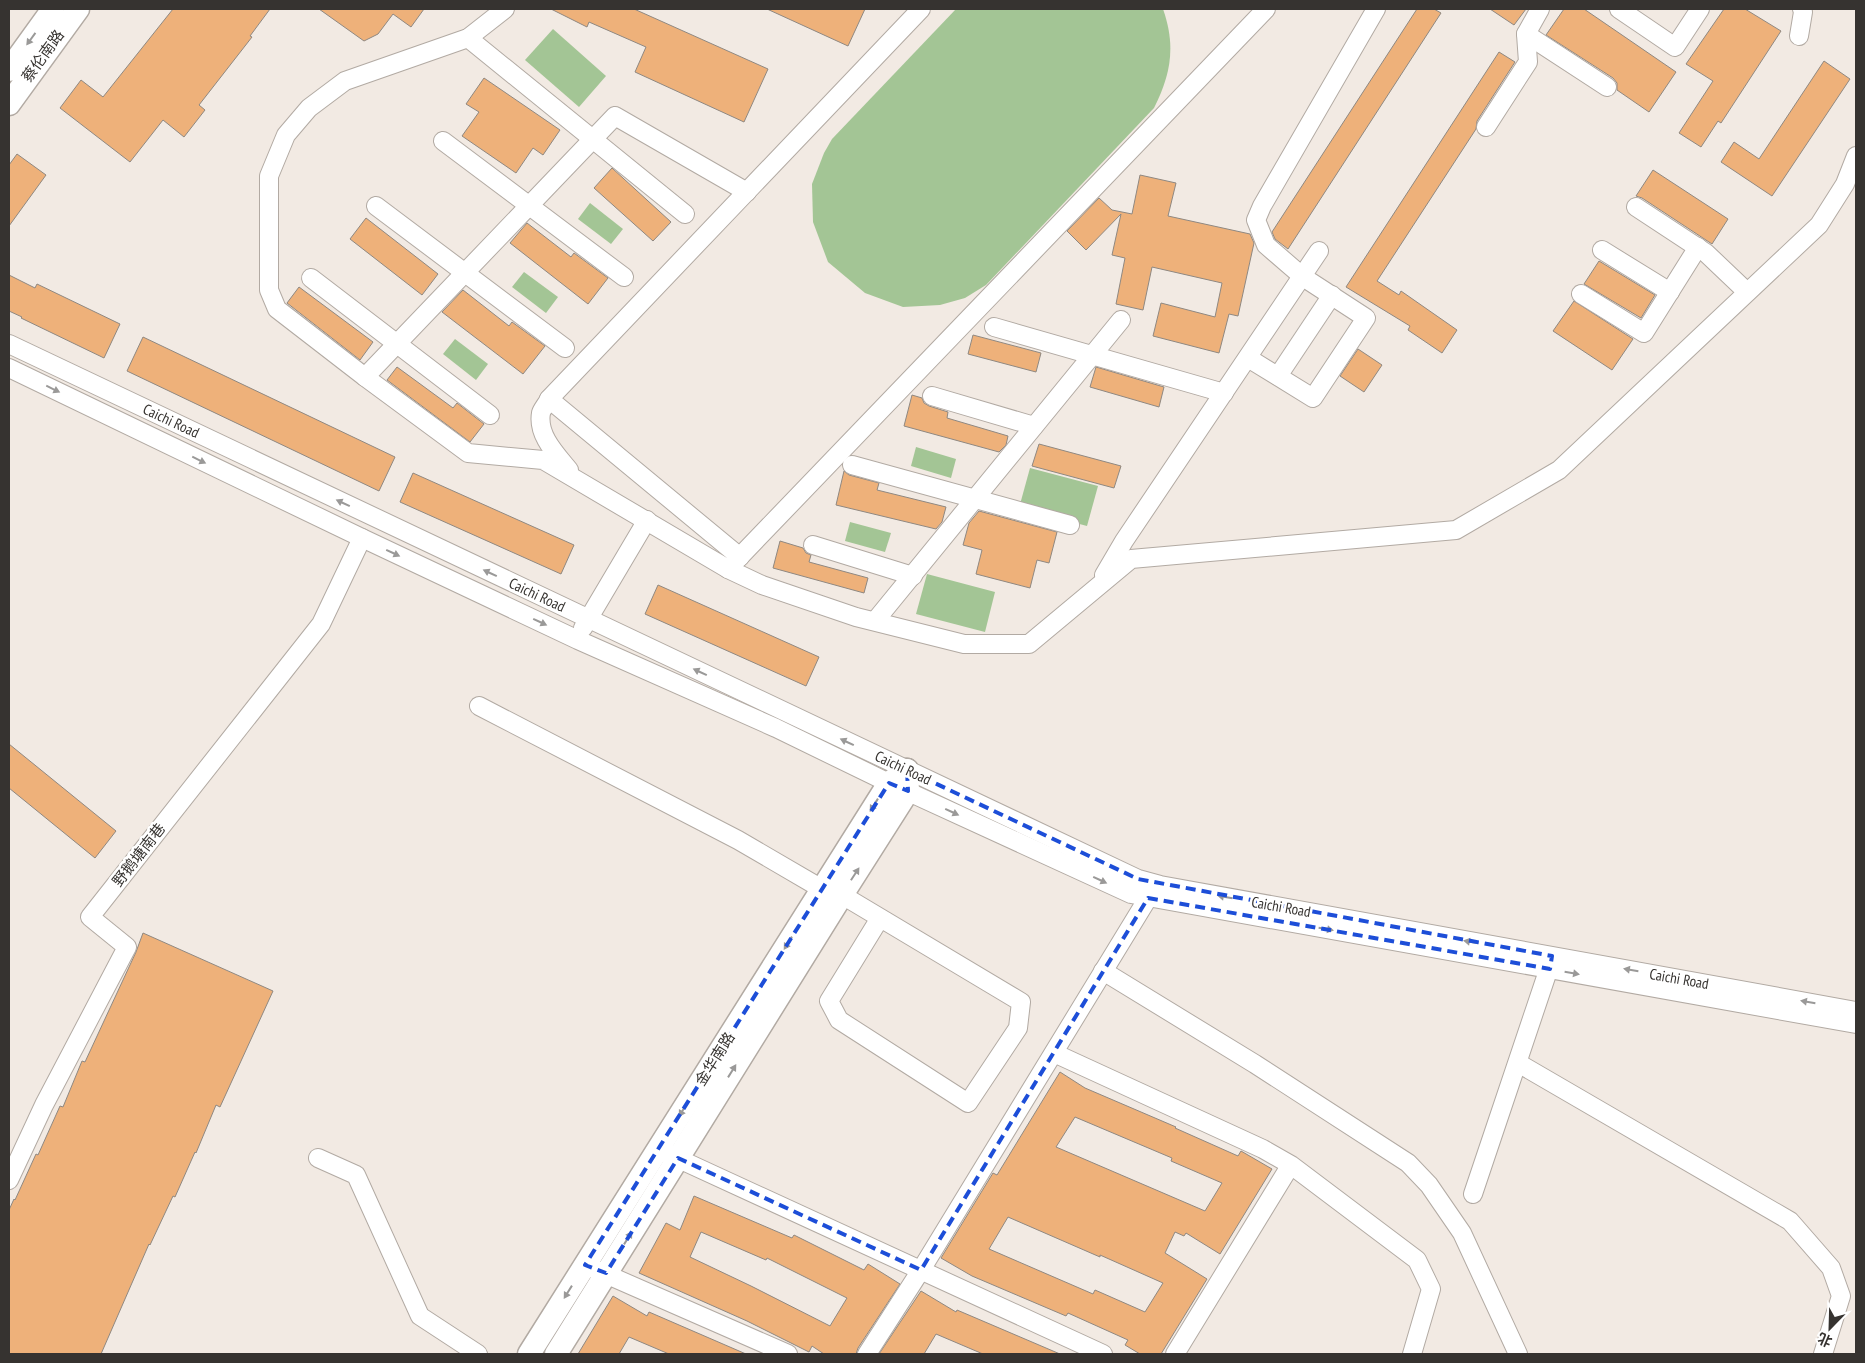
<svg xmlns="http://www.w3.org/2000/svg" width="1865" height="1363" font-family="'PT Sans Narrow','Noto Sans SC',sans-serif">
<style>
.green{fill:#a3c595}
.building{fill:#eeb17a;stroke:#8f8881;fill-rule:evenodd}
.lines{fill:none;stroke-linecap:round;stroke-linejoin:round}
.minor-casing{stroke:#b2aaa3;stroke-width:20}
.major-casing{stroke:#b2aaa3;stroke-width:25}
.minor{stroke:#fff;stroke-width:18}
.major{stroke:#fff;stroke-width:22}
.oneway{fill:#9a9998}
.marked{fill:none;stroke:#1d4ed8;stroke-width:4;stroke-dasharray:10 6;stroke-linejoin:round}
.labels{text-anchor:middle;stroke-width:5;stroke-linejoin:round;paint-order:stroke}
.street-label{font-size:15px;fill:#363330;stroke:#fff}
</style>
<rect width="100%" height="100%" fill="#f2eae3"/>
<g class="green">
<path d="M956,9H1163C1176,46 1171,74 1154,108L986,285L965,298L940,305L903,307L865,293L828,262L813,222L812,184L824,153L832,139Z"/>
<path d="M553,29L606,76L579,107L525,60Z"/>
<path d="M590,203L623,229L611,244L578,219Z"/>
<path d="M524,272L558,297L546,313L512,287Z"/>
<path d="M455,339L488,364L476,380L443,354Z"/>
<path d="M916,447L956,459L951,478L911,466Z"/>
<path d="M1030,468L1098,486L1087,526L1019,508Z"/>
<path d="M850,522L891,533L885,552L845,541Z"/>
<path d="M927,574L995,592L985,632L916,614Z"/>
</g>
<g class="building">
<path d="M173,9H270L250,36L252,37L199,105L205,110L184,137L163,120L130,162L60,108L81,80L103,97Z"/>
<path d="M319,9H424L411,27L393,14L378,34L364,41Z"/>
<path d="M551,9H634L768,69L744,122L635,72L646,47L589,22L587,27Z"/>
<path d="M767,9H865L848,46Z"/>
<path d="M1417,9H1434L1441,13L1288,249L1275,239L1272,232Z"/>
<path d="M1490,9H1526L1514,25Z"/>
<path d="M1564,9H1584L1676,72L1649,112L1617,90V83L1613,78L1546,35Z"/>
<path d="M1724,9H1745L1781,31L1721,123L1718,121L1701,147L1679,133L1713,81L1686,64Z"/>
<path d="M1499,52L1515,62L1477,121L1476,129L1377,281L1399,295L1401,291L1457,330L1442,353L1408,330L1410,326L1346,287Z"/>
<path d="M1824,61L1850,79L1772,196L1721,162L1734,142L1759,159Z"/>
<path d="M484,78L560,130L543,155L533,148L516,173L462,136L479,112L466,104Z"/>
<path d="M17,154L46,175L9,226V165Z"/>
<path d="M612,168L671,222L653,241L594,188Z"/>
<path d="M1653,170L1728,219L1712,244L1642,198L1636,196Z"/>
<path d="M1140,175L1176,183L1168,216L1250,234L1254,243L1238,316L1229,314L1219,353L1153,336L1161,303L1215,317L1222,283L1152,267L1143,310L1116,304L1125,258L1112,255L1121,214L1086,250L1067,231L1099,198L1112,210L1132,214Z"/>
<path d="M366,218L438,274L422,295L350,239Z"/>
<path d="M527,223L571,257L574,253L608,278L588,304L510,243Z"/>
<path d="M1599,261L1655,295L1641,318L1584,284Z"/>
<path d="M9,275L35,288L37,284L120,324L104,358L21,318L22,317L9,311Z"/>
<path d="M299,287L373,342L360,360L287,303Z"/>
<path d="M463,290L509,326L512,322L545,346L523,374L442,312Z"/>
<path d="M1574,301L1633,339L1612,370L1553,331Z"/>
<path d="M973,335L1041,353L1036,372L968,354Z"/>
<path d="M143,337L395,457L379,491L127,371Z"/>
<path d="M1358,349L1382,365L1364,392L1340,376Z"/>
<path d="M397,367L453,408L457,403L484,424L470,442L387,380Z"/>
<path d="M1096,367L1164,387L1159,407L1090,387Z"/>
<path d="M912,395L922,398L924,403L929,406L948,412L947,418L1008,436L1006,445L999,452L904,426Z"/>
<path d="M1039,444L1121,466L1114,488L1032,466Z"/>
<path d="M844,471L849,475L879,483L877,490L946,507L942,522L936,529L836,505Z"/>
<path d="M413,473L574,545L561,574L400,502Z"/>
<path d="M979,511L1057,532L1049,563L1037,560L1030,588L976,574L982,550L963,545L969,523Z"/>
<path d="M780,541L803,548L806,553L811,555L809,562L868,578L864,593L773,568Z"/>
<path d="M658,585L819,657L806,686L645,614Z"/>
<path d="M9,744L116,831L95,858L9,788Z"/>
<path d="M143,933L273,991L220,1107L216,1105L196,1153L195,1152L175,1197L173,1196L150,1245L149,1244L101,1354H9V1210L14,1199L15,1200L36,1154L38,1155L60,1106L63,1107L82,1061L85,1062L136,952Z"/>
<path d="M1060,1072L1085,1088L1176,1127L1175,1128L1238,1156L1241,1151L1272,1169L1220,1254L1186,1233L1184,1236L1175,1232L1165,1253L1207,1279L1161,1354H1140L1125,1345L1128,1340L1068,1313L1066,1316L972,1276L941,1258L993,1173L997,1175ZM1075,1117L1172,1158L1171,1161L1222,1183L1205,1211L1056,1147ZM1008,1217L1100,1257V1255L1163,1283L1145,1312L1095,1290L1093,1294L989,1249Z"/>
<path d="M694,1196L792,1238L794,1235L864,1270L868,1264L900,1284L858,1348L856,1354H824L812,1346L809,1352L747,1321L639,1273L666,1223L680,1230ZM701,1232L766,1260L767,1258L847,1298L830,1326L751,1286L690,1257Z"/>
<path d="M921,1291L956,1312L957,1310L1060,1354H983L936,1334L924,1354H879Z"/>
<path d="M613,1296L647,1316L649,1312L746,1354H669L629,1337L619,1354H578Z"/>
</g>
<g class="lines">
<g class="minor-casing">
<g id="minor">
<path d="M505,9L468,38L345,81L309,108L286,135L269,176V290L277,309L365,377L468,453L543,460L728,569L762,585L856,617L964,644H1029L1131,559L1456,530L1559,470L1819,225L1845,184L1856,156"/>
<path d="M1619,9L1675,47L1700,9"/>
<path d="M1526,34L1607,87"/>
<path d="M1799,36L1803,12L1802,9"/>
<path d="M468,38L685,214"/>
<path d="M1486,127L1528,62L1526,34L1540,9"/>
<path d="M443,141L624,277"/>
<path d="M376,206L565,348"/>
<path d="M1636,207L1706,253L1747,292"/>
<path d="M1602,250L1670,292"/>
<path d="M311,278L490,415"/>
<path d="M1581,294L1644,333L1698,247"/>
<path d="M994,327L1224,393"/>
<path d="M9,344L1138,879L1160,885L1856,1011"/>
<path d="M1248,358L1313,398L1366,318L1303,277L1266,245L1256,220L1262,206L1376,9"/>
<path d="M9,368L362,538L578,640L776,728L889,783L1131,894L1856,1024"/>
<path d="M1278,376L1332,295"/>
<path d="M365,377L615,116L747,192"/>
<path d="M932,396L1034,426"/>
<path d="M549,399L740,557"/>
<path d="M852,465L1070,525"/>
<path d="M569,470C556,454 537,435 541,413C542,409 547,404 549,399L921,9"/>
<path d="M813,545L913,576"/>
<path d="M728,569L1266,9"/>
<path d="M1104,575L1124,541L1319,251"/>
<path d="M875,621L1121,320"/>
<path d="M583,628L647,520"/>
<path d="M479,706L738,840L822,889"/>
<path d="M842,895L1021,1002L1018,1028L968,1103L839,1020L829,1001L880,918"/>
<path d="M1103,971L1255,1064L1408,1163L1429,1185L1462,1233L1518,1354"/>
<path d="M1054,1053L1263,1149L1291,1165L1417,1260L1431,1289L1412,1354"/>
<path d="M1518,1063L1790,1221L1831,1268L1841,1296L1823,1354"/>
<path d="M668,1154L1103,1354"/>
<path d="M318,1158L356,1175L420,1316L478,1354"/>
<path d="M9,1180L44,1105L127,947L90,917L321,624L362,538"/>
<path d="M1473,1194L1552,959"/>
<path d="M594,1269L788,1354"/>
<path d="M867,1354L921,1270L1148,898L1155,890"/>
<path d="M1175,1354L1287,1171"/>
</g>
</g>
<g class="major-casing">
<g id="major">
<path d="M9,70L53,9"/>
<path d="M9,104L78,9"/>
<path d="M529,1354L889,783L907,770"/>
<path d="M556,1354L842,895L908,791L907,770"/>
</g>
</g>
<use href="#minor" class="minor"/>
<use href="#major" class="major"/>
</g>
<defs><path id="oneway-solid" d="M-6-.8H1V-3.2L6.5 0L1 3.2V.8H-6Z" transform="scale(1.25)"/></defs>
<g class="oneway">
<use href="#oneway-solid" transform="translate(31 39) rotate(126)"/>
<use href="#oneway-solid" transform="translate(53 389) rotate(26)"/>
<use href="#oneway-solid" transform="translate(199 460) rotate(26)"/>
<use href="#oneway-solid" transform="translate(343 503) rotate(-155)"/>
<use href="#oneway-solid" transform="translate(393 553) rotate(25)"/>
<use href="#oneway-solid" transform="translate(490 573) rotate(-155)"/>
<use href="#oneway-solid" transform="translate(540 622) rotate(25)"/>
<use href="#oneway-solid" transform="translate(700 672) rotate(-155)"/>
<use href="#oneway-solid" transform="translate(847 742) rotate(-155)"/>
<use href="#oneway-solid" transform="translate(874 805) rotate(122)"/>
<use href="#oneway-solid" transform="translate(952 812) rotate(25)"/>
<use href="#oneway-solid" transform="translate(855 874) rotate(-57)"/>
<use href="#oneway-solid" transform="translate(1100 880) rotate(25)"/>
<use href="#oneway-solid" transform="translate(1225 897) rotate(-170)"/>
<use href="#oneway-solid" transform="translate(1326 929) rotate(10)"/>
<use href="#oneway-solid" transform="translate(1471 942) rotate(-170)"/>
<use href="#oneway-solid" transform="translate(788 943) rotate(122)"/>
<use href="#oneway-solid" transform="translate(1631 970) rotate(-170)"/>
<use href="#oneway-solid" transform="translate(1572 973) rotate(10)"/>
<use href="#oneway-solid" transform="translate(1808 1002) rotate(-170)"/>
<use href="#oneway-solid" transform="translate(732 1071) rotate(-58)"/>
<use href="#oneway-solid" transform="translate(683 1110) rotate(122)"/>
<use href="#oneway-solid" transform="translate(628 1238) rotate(-58)"/>
<use href="#oneway-solid" transform="translate(568 1292) rotate(122)"/>
</g>
<path class="marked" d="M907,770L1138,879L1552,956L1550,969L1148,898L921,1270L678,1158L606,1273L585,1265L889,783L908,791Z"/>
<g class="labels">
<g class="street-label">
<text transform="translate(43 56) rotate(-54)" y="5">蔡伦南路</text>
<text transform="translate(171 421) rotate(25)" y="5">Caichi Road</text>
<text transform="translate(537 595) rotate(25)" y="5">Caichi Road</text>
<text transform="translate(903 768) rotate(25)" y="5">Caichi Road</text>
<text transform="translate(139 855) rotate(-52)" y="5">野鹅塘南巷</text>
<text transform="translate(1281 907) rotate(10)" y="5">Caichi Road</text>
<text transform="translate(1679 979) rotate(10)" y="5">Caichi Road</text>
<text transform="translate(715 1059) rotate(-58)" y="5">金华南路</text>
</g>
</g>
<rect width="1865" height="1363" fill="none" stroke="#363330" stroke-width="20"/>
<g transform="translate(1830 1328) rotate(203)" stroke="#ffffff" stroke-width="4" paint-order="stroke">
<path d="M0-4L9 19L0 12L-9 19Z" fill="#363330"/>
<text y="-8" font-size="14" font-weight="bold" text-anchor="middle" fill="#363330">北</text>
</g>
</svg>
